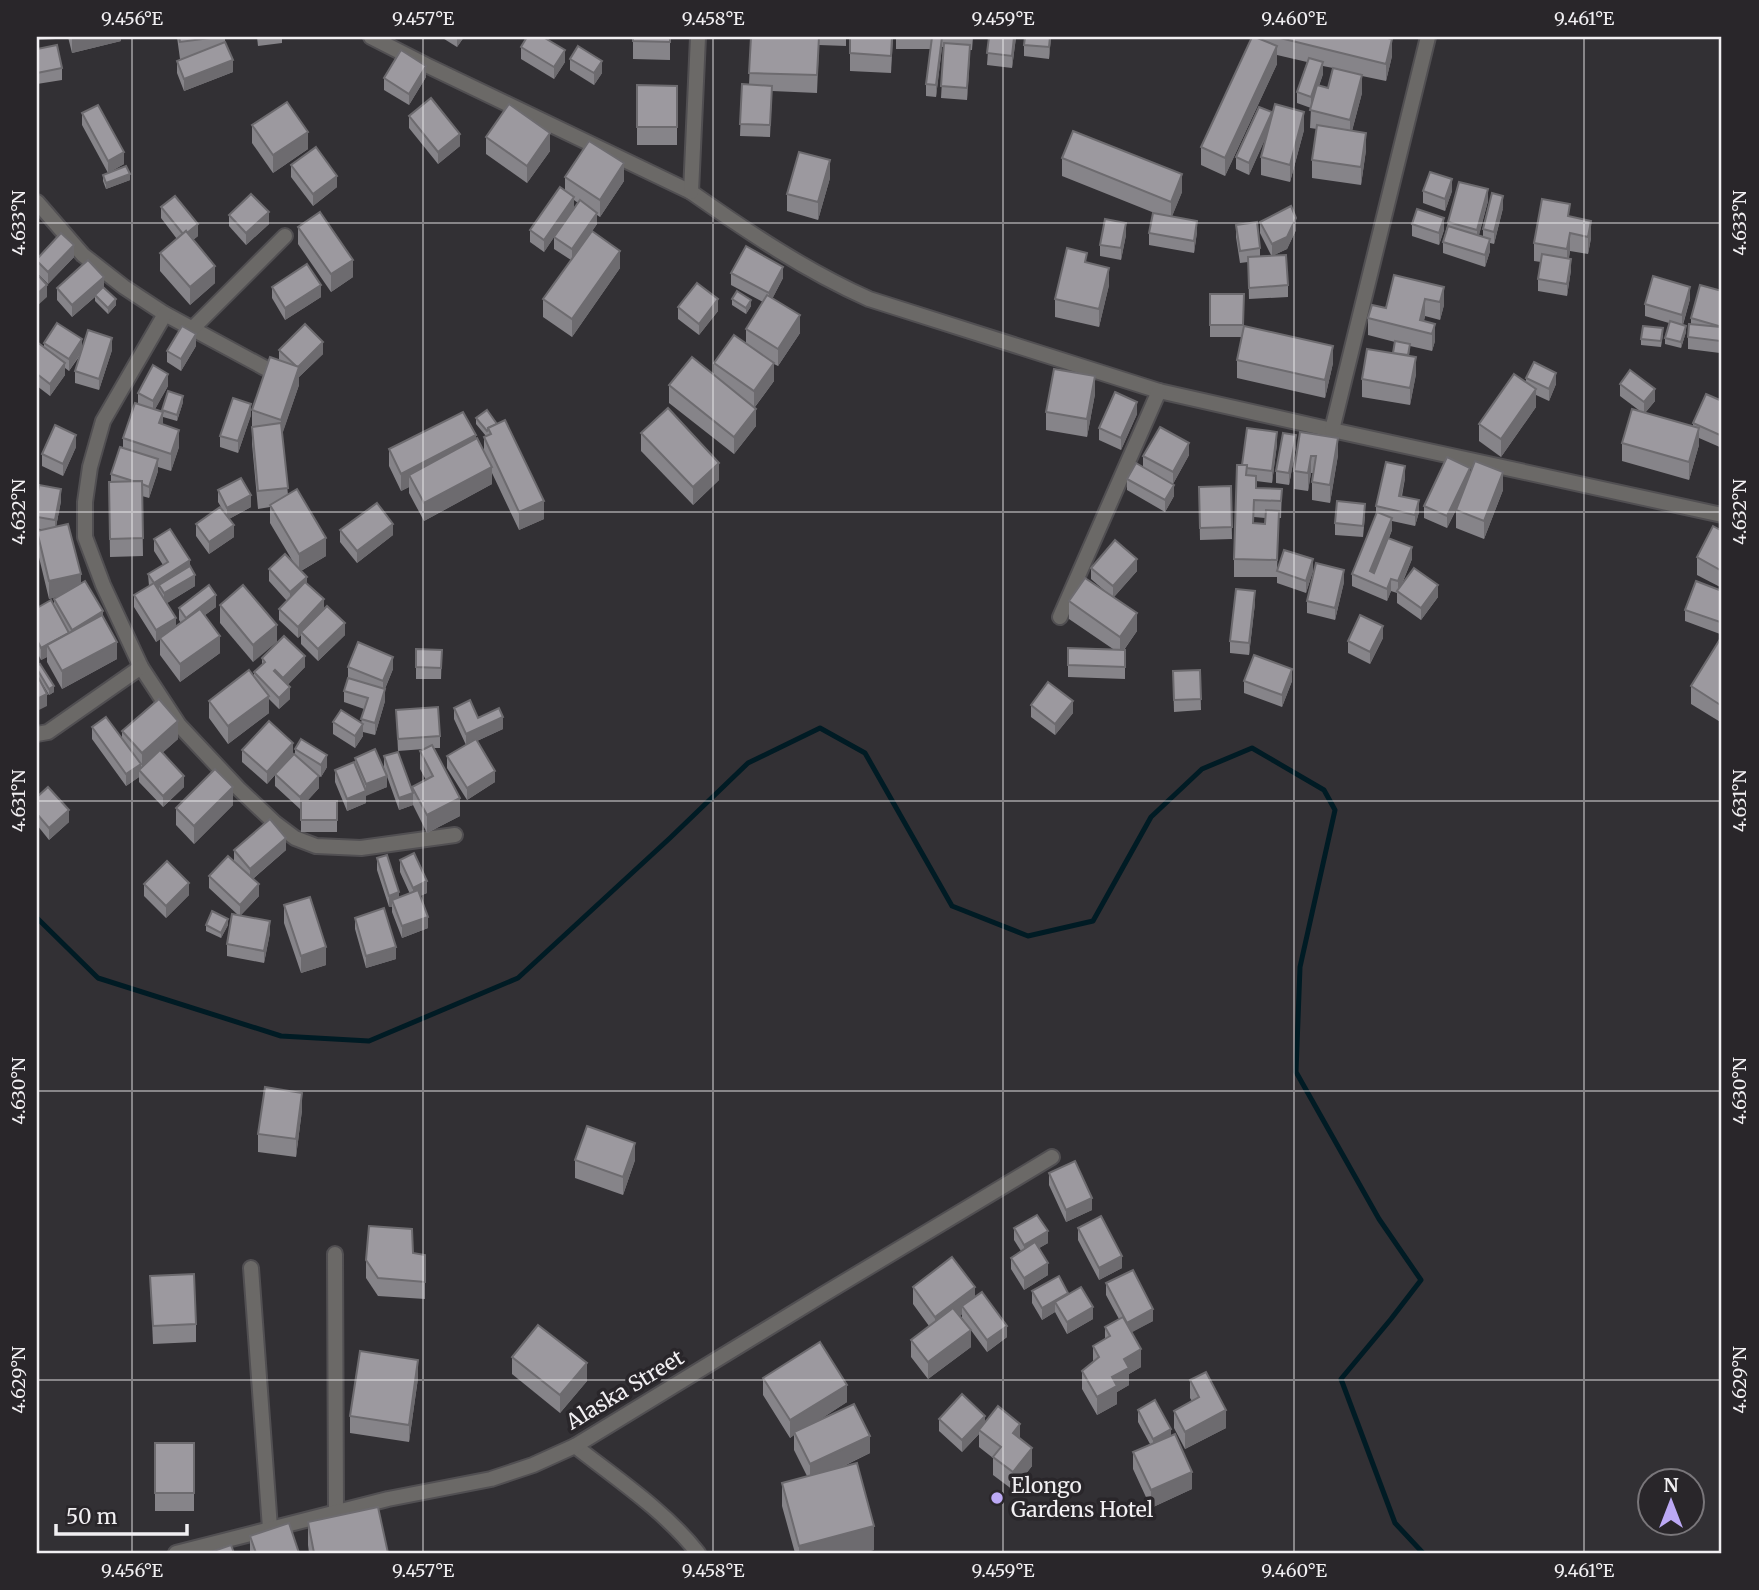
<svg xmlns="http://www.w3.org/2000/svg" width="1759" height="1590" font-family="Merriweather,serif">
<style>
.lines{fill:none;stroke-linecap:round;stroke-linejoin:round}
.stream{stroke:#001b24;stroke-width:5}
.minor-casing{stroke:#514f52;stroke-width:18}
.minor{stroke:#6b6967;stroke-width:14}
.wall{fill:#868489;fill-rule:evenodd}
.shaded-wall{fill:#6d6b6f}
.building{fill:#9c999f;stroke:#6d6b6f;stroke-width:2}
.ticks{fill:none;stroke:#f1eff2;stroke-width:2;stroke-opacity:0.45}
.poi-dot{fill:#bca9f5;stroke:#29262a;stroke-width:2.5}
.labels{text-anchor:middle;stroke-width:7;stroke-linejoin:round;paint-order:stroke}
.street-label{font-size:21px;fill:#f1eff2;stroke:#29262a}
.poi-label{font-size:21px;fill:#f1eff2;stroke:#29262a;text-anchor:start}
.neatline{fill:none;stroke:#f1eff2;stroke-width:2.5}
.ticks-label{font-size:18px;text-anchor:middle;fill:#f1eff2}
</style>
<rect width="100%" height="100%" fill="#323034"/>
<g class="lines">
<path class="stream" d="M37,918L98,978L281,1036L369,1041L518,978L670,838L748,763L820,728L865,753L952,906L1028,936L1093,921L1151,817L1202,769L1252,748L1324,790L1335,810L1300,967L1296,1072L1379,1219L1421,1280L1391,1319L1341,1379L1395,1523L1423,1553"/>
<g class="minor-casing">
<g id="minor">
<path d="M371,37L426,65L691,192C748,232 806,271 869,299L1159,391L1332,430L1722,515"/>
<path d="M691,192L698,37"/>
<path d="M37,202L83,255L124,287L165,314L265,368"/>
<path d="M165,314L103,421L90,467L85,502V537L103,585L141,667L179,725L238,788L275,823L295,838L316,846L361,848L455,835"/>
<path d="M192,329L285,236"/>
<path d="M1332,430L1428,37"/>
<path d="M1060,617L1159,391"/>
<path d="M37,734L48,732L141,667"/>
<path d="M335,1254L336,1511"/>
<path d="M251,1268L270,1528"/>
<path d="M575,1446C617,1479 665,1511 698,1553"/>
<path d="M176,1553L388,1499L491,1479L533,1465L575,1446L824,1294L1052,1157"/>
</g>
</g>
<use href="#minor" class="minor"/>
</g>
<g class="wall">
<path d="M37,37H56V39L37,40Z"/>
<path d="M68,37H121V41L72,53Z"/>
<path d="M177,37H225V42L233,72L184,91L177,73V61L182,59H180Z"/>
<path d="M257,37H282V43L258,46Z"/>
<path d="M441,37H464L457,47Z"/>
<path d="M633,37H670V60L633,59Z"/>
<path d="M751,37H846V46L819,45L817,93L772,91L770,137L740,136L742,84L749,85Z"/>
<path d="M893,37L891,73L850,71V53Z"/>
<path d="M896,37H942V47L936,97L926,96V84L931,49H896Z"/>
<path d="M942,37H973L972,50H970L967,100L941,98L944,47H942Z"/>
<path d="M989,37H1016L1012,68L987,65Z"/>
<path d="M1051,37L1049,59L1024,56V45Z"/>
<path d="M1252,37H1384L1392,56L1386,81L1362,76V93L1352,131L1366,150L1361,185L1312,178V160L1317,129L1310,128L1311,108L1297,103V92L1307,62L1277,55V64L1225,176L1201,165V147ZM1323,66L1333,68L1328,88L1319,86L1323,74Z"/>
<path d="M521,47L565,62L554,79L521,59Z"/>
<path d="M37,49L62,68V80L37,84Z"/>
<path d="M570,59L602,73L594,85L570,70Z"/>
<path d="M426,77L409,105L384,90V78Z"/>
<path d="M637,85L677,86V145H637Z"/>
<path d="M82,113L124,164L108,173L82,125Z"/>
<path d="M409,116L460,146L438,164L409,128Z"/>
<path d="M1272,118L1304,130L1290,182L1261,175V157L1268,132L1249,175L1236,169V157Z"/>
<path d="M252,125L308,149L273,173L252,143Z"/>
<path d="M486,137L550,151L527,183L486,154Z"/>
<path d="M1062,158L1182,192L1172,216L1197,232L1194,253L1149,245V233L1157,214L1062,176Z"/>
<path d="M291,165L337,187L313,206L291,177Z"/>
<path d="M103,175L130,180L106,189L103,181Z"/>
<path d="M565,177L624,181L600,217L597,215V224L592,231L620,268L572,337L543,317V299L571,260L554,249V237L544,252L530,242V230L565,191ZM574,200L578,203L574,208Z"/>
<path d="M830,178L818,220L787,211V194Z"/>
<path d="M1423,191H1452L1445,211L1423,203Z"/>
<path d="M1488,201L1479,235L1483,237V229L1503,208L1494,244L1490,243V251L1485,267L1443,253V242L1448,222Z"/>
<path d="M161,207L198,236L193,240L215,283L190,305L160,271V253L177,239L161,218Z"/>
<path d="M229,215L269,224L246,245L229,226Z"/>
<path d="M1570,217L1591,238L1588,254L1570,251L1569,258L1571,270L1567,296L1538,291V279L1541,262L1534,261V243Z"/>
<path d="M1260,222L1296,230L1287,249L1274,255L1288,285V297L1249,299L1248,262L1240,263L1236,237V225L1260,248V256L1271,255L1260,233Z"/>
<path d="M1412,224L1444,230L1439,245L1412,236Z"/>
<path d="M298,227L353,277L331,292L298,244Z"/>
<path d="M1126,235L1121,260L1100,256V245Z"/>
<path d="M74,257L48,284L37,273V259Z"/>
<path d="M1087,262L1109,285L1099,327L1055,317V299Z"/>
<path d="M731,273L783,278L772,299L800,333L778,366L774,364V381L755,407L756,426L734,454L669,403V385L714,375V363L746,344V329L763,302L731,285Z"/>
<path d="M1394,275L1444,305L1440,320L1425,316L1424,321L1435,324V341L1432,351L1410,346L1409,356L1416,374L1410,405L1362,397V379L1393,353L1395,342L1368,335V318L1386,308Z"/>
<path d="M104,287L116,305L108,314L95,301V297L72,317L57,300V288Z"/>
<path d="M272,287L321,297L285,320L272,298Z"/>
<path d="M1722,291V339L1721,338L1720,353L1688,349V337L1691,324V318Z"/>
<path d="M1210,294H1244L1243,330L1333,363L1325,398L1237,378V360L1242,337H1210Z"/>
<path d="M732,299L751,306L746,314L732,305Z"/>
<path d="M1690,299L1683,325L1686,332L1681,348L1665,344V338L1669,323L1645,316V304Z"/>
<path d="M678,307L718,311L699,335L678,319Z"/>
<path d="M1663,334L1661,347L1641,345V339Z"/>
<path d="M37,342L44,347V343L82,348L112,350L99,390L75,383V371L81,354L69,371L65,368V375L50,396L37,386Z"/>
<path d="M196,346L181,371L167,362V351Z"/>
<path d="M279,350L323,354L299,377V385L282,434L288,495L326,556L301,571L307,583L324,610L345,635L318,661L301,644V635L298,638L279,620V609L287,601L269,581V569L295,565L270,523V507L258,509L252,444V410L279,360Z"/>
<path d="M1526,378L1556,384L1549,401L1536,395V407L1501,457L1479,441V424L1526,382Z"/>
<path d="M1620,384L1655,401L1645,413L1693,426V423L1722,401V448L1699,438V445L1689,480L1622,461V443L1640,411L1620,396Z"/>
<path d="M168,386L155,409L162,411L183,402L177,421L163,417V425L179,447L171,471L158,467V471L149,498L142,496L143,556L110,557L109,482H111V474L123,448V438L138,403V393Z"/>
<path d="M1095,394L1087,437L1046,430V412Z"/>
<path d="M487,410L544,519L519,530L492,473V484L424,521L409,493V487L401,491L389,466V449L476,439L484,451V437L486,436L476,424V418Z"/>
<path d="M1137,414L1121,450L1099,440V428Z"/>
<path d="M251,415L238,453L220,447V436Z"/>
<path d="M1300,432L1338,455L1330,503L1312,500V482L1313,473H1311L1308,491L1294,489V471Z"/>
<path d="M641,433L719,480L693,505L641,451Z"/>
<path d="M1277,444L1272,483L1256,481V488L1282,489L1281,518H1279L1277,570L1313,571L1306,593L1277,583V577H1234V559L1242,465ZM1254,517L1265,518V524L1254,523Z"/>
<path d="M76,447L63,476L42,466V454Z"/>
<path d="M1296,447L1289,485L1276,483V471Z"/>
<path d="M1189,455L1173,484L1174,496L1165,512L1127,490V479L1143,467V456Z"/>
<path d="M1470,475L1503,490L1484,539L1456,528V510L1458,506L1447,528L1424,518V506Z"/>
<path d="M1405,478L1402,496L1419,512L1415,526L1392,521V530L1389,538L1412,559L1402,584L1438,597L1421,620L1397,603V593L1391,591L1387,601L1352,586V574L1376,515V506Z"/>
<path d="M1231,486L1232,539L1200,540L1199,487Z"/>
<path d="M218,490L251,507L229,519L234,537L209,554L196,536V524L221,507L218,502Z"/>
<path d="M37,497L61,501L56,527L81,584L103,618L117,659L62,689L47,662V657L41,660L37,652V608L54,605V599L59,596L49,599L37,549V531L43,530L37,528Z"/>
<path d="M1365,516L1363,537L1335,535V523Z"/>
<path d="M340,530L393,535L357,563L340,542Z"/>
<path d="M1722,531V588L1697,575V557Z"/>
<path d="M154,539L190,566L195,586L167,603L176,626L181,623L179,620V608L216,607L205,615L220,653L180,682L160,655V639L156,642L134,607V595L149,586L148,574L163,565L154,551Z"/>
<path d="M1091,568L1137,571L1114,597L1137,631L1124,650H1125V679L1068,677V648L1113,649L1069,619V601L1105,591L1091,579Z"/>
<path d="M1344,582L1335,620L1307,613V601Z"/>
<path d="M1722,591L1720,634L1685,621V610Z"/>
<path d="M1255,603L1249,655L1230,653V641Z"/>
<path d="M220,605L277,625L253,662L220,623Z"/>
<path d="M1722,636V723L1691,704V686Z"/>
<path d="M1383,638L1370,664L1348,653V641Z"/>
<path d="M416,649L442,650L441,679H416Z"/>
<path d="M262,658L305,667L287,685L290,699L279,709L269,699V713L228,744L209,718V701L254,677V672L262,665Z"/>
<path d="M37,666L54,692L49,695L37,675Z"/>
<path d="M348,667L393,669L385,689V701L375,735L363,732V736L355,748L333,734V722L361,723L364,709L344,702V691L348,679Z"/>
<path d="M1200,670L1201,710L1174,712L1173,671Z"/>
<path d="M1244,681H1292L1282,707L1244,693Z"/>
<path d="M1031,705L1073,713L1055,735L1031,717Z"/>
<path d="M454,708L503,729L477,741L495,782L467,800L447,768V756L466,745L454,719Z"/>
<path d="M396,710L440,736V748H434L460,816L427,833L413,805L399,810L384,768V756L412,792V787L426,780L420,769V751L424,749L398,751Z"/>
<path d="M92,727L122,739V731L178,739L162,753L184,787L163,807L139,782V777L126,786L92,739Z"/>
<path d="M295,749L327,767L321,777L318,775L319,788L307,801H337V832H301V807L300,809L275,786V775L267,784L242,762V750L295,755Z"/>
<path d="M355,758L387,787L366,795V803L347,811L335,782V770L355,764Z"/>
<path d="M37,797L69,822L49,840L37,825Z"/>
<path d="M233,805L194,844L176,825V808Z"/>
<path d="M234,850H286L253,879L259,896L241,915L270,933L264,963L227,956V944L238,915L209,888V876L234,861Z"/>
<path d="M377,858L399,898L410,894L400,872V860L427,893L420,896L428,928L402,938L392,912V907H389L377,870Z"/>
<path d="M144,884L189,895L166,918L144,896Z"/>
<path d="M284,905L326,965L301,973L284,923Z"/>
<path d="M355,918L396,959L366,968L355,929Z"/>
<path d="M206,925H228L221,938L206,931Z"/>
<path d="M302,1110L296,1157L258,1152V1134Z"/>
<path d="M575,1160H635L623,1195L575,1178Z"/>
<path d="M1049,1173L1092,1210L1066,1222L1049,1185Z"/>
<path d="M1014,1228L1048,1243L1039,1248L1048,1275L1024,1290L1011,1269V1258L1021,1251L1014,1240Z"/>
<path d="M1078,1228L1122,1268L1099,1280L1078,1240Z"/>
<path d="M413,1253L425,1255V1299L378,1296L366,1278V1260Z"/>
<path d="M150,1276L196,1324V1342L153,1344Z"/>
<path d="M1106,1283L1153,1321L1131,1332L1141,1367L1129,1374V1385L1117,1392V1404L1097,1415L1082,1389V1371L1093,1362V1346L1105,1339V1327L1119,1319L1106,1295Z"/>
<path d="M913,1287L975,1297L1007,1337L987,1352L962,1318V1314L960,1316L971,1347L928,1379L911,1357V1340L929,1326L913,1304Z"/>
<path d="M1032,1291L1068,1294L1093,1319L1067,1334L1055,1312L1042,1320L1032,1303Z"/>
<path d="M512,1357L587,1381L560,1413L512,1374Z"/>
<path d="M418,1378L409,1442L350,1433V1416Z"/>
<path d="M763,1378L847,1402L816,1422L870,1453L842,1467L874,1550L860,1553H795L782,1506V1483L807,1476L794,1450V1435L790,1438L763,1395Z"/>
<path d="M1190,1380L1226,1428L1185,1449L1174,1428V1411L1192,1401L1190,1398Z"/>
<path d="M1138,1410L1171,1435L1192,1489L1151,1508L1133,1469V1452L1150,1444L1138,1422Z"/>
<path d="M939,1419L985,1422L1020,1438L1032,1466L1013,1490L993,1475V1458L979,1447V1434L962,1452L939,1431Z"/>
<rect x="155" y="1443" width="39" height="68"/>
<path d="M308,1522L388,1553H309L308,1545Z"/>
<path d="M250,1536L299,1553H250Z"/>
</g>
<g class="shaded-wall">
<path d="M72,37H121V41L72,53Z"/>
<path d="M457,37H464L457,47Z"/>
<path d="M942,37V47L936,97V85Z"/>
<path d="M1014,37H1016L1012,68V56Z"/>
<path d="M1050,37H1051L1049,59V47Z"/>
<path d="M1392,39V56L1386,81V64Z"/>
<path d="M970,45V57L967,100V88Z"/>
<path d="M1277,46V64L1225,176V158Z"/>
<path d="M565,50V62L554,79V67Z"/>
<path d="M233,60V72L184,91V79Z"/>
<path d="M602,61V73L594,85V73Z"/>
<path d="M1323,62V74L1311,108V97Z"/>
<path d="M426,66V77L409,105V94Z"/>
<path d="M1362,75V93L1350,138V120Z"/>
<path d="M1272,112V124L1249,175V163Z"/>
<path d="M1304,112V130L1290,182V165Z"/>
<path d="M308,132V149L273,173V155Z"/>
<path d="M550,133V151L527,183V166Z"/>
<path d="M1366,133V150L1361,185V167Z"/>
<path d="M460,134V146L438,164V152Z"/>
<path d="M124,152V164L108,173V161Z"/>
<path d="M830,160V178L818,220V202Z"/>
<path d="M624,163V181L600,217V200Z"/>
<path d="M130,174V180L106,189V183Z"/>
<path d="M1182,174V192L1171,219V202Z"/>
<path d="M337,176V187L313,206V194Z"/>
<path d="M1452,179V191L1445,211V199Z"/>
<path d="M1488,189V201L1477,242V230Z"/>
<path d="M1503,196V208L1494,244V232Z"/>
<path d="M574,197V208L544,252V240Z"/>
<path d="M269,212V224L246,245V233Z"/>
<path d="M597,213V224L572,261V249Z"/>
<path d="M1296,218V230L1287,249L1272,256V244Z"/>
<path d="M1444,218V230L1439,245V233Z"/>
<path d="M1197,221V232L1194,253V241Z"/>
<path d="M1591,221V238L1588,254V237Z"/>
<path d="M1126,223V235L1121,260V248Z"/>
<path d="M198,224V236L184,247V235Z"/>
<path d="M1570,233V251L1567,267V249Z"/>
<path d="M1490,239V251L1485,267V255Z"/>
<path d="M74,245V257L48,284V272Z"/>
<path d="M620,251V268L572,337V319Z"/>
<path d="M1571,259V270L1567,296V284Z"/>
<path d="M353,260V277L331,292V274Z"/>
<path d="M215,266V283L190,305V287Z"/>
<path d="M783,267V278L769,305V293Z"/>
<path d="M1109,268V285L1099,327V309Z"/>
<path d="M104,277V289L72,317V305Z"/>
<path d="M47,285V297L37,306V294Z"/>
<path d="M321,285V297L285,320V308Z"/>
<path d="M1444,287V305L1440,320V302Z"/>
<path d="M1690,287V299L1682,327V315Z"/>
<path d="M116,299V305L108,314V308Z"/>
<path d="M718,299V311L699,335V324Z"/>
<path d="M1425,299V316L1421,331L1420,320Z"/>
<path d="M751,300V306L746,314V308Z"/>
<path d="M800,315V333L778,366V349Z"/>
<path d="M1435,324V341L1432,351V334Z"/>
<path d="M1686,326V332L1681,348V342Z"/>
<path d="M196,334V346L181,371V359Z"/>
<path d="M112,338V350L99,390V379Z"/>
<path d="M82,339V351L69,371V359Z"/>
<path d="M323,342V354L299,377V385L281,438V420L297,367Z"/>
<path d="M1333,346V363L1325,398V380Z"/>
<path d="M1416,357V374L1410,405V388Z"/>
<path d="M65,363V375L50,396V384Z"/>
<path d="M774,363V381L754,408V391Z"/>
<path d="M1556,373V384L1549,401V389Z"/>
<path d="M168,374V386L153,413V401Z"/>
<path d="M1095,376V394L1087,437V419Z"/>
<path d="M1536,389V407L1501,457V439Z"/>
<path d="M1655,389V401L1644,414V402Z"/>
<path d="M183,396V402L177,421V415Z"/>
<path d="M1137,402V414L1121,450V438Z"/>
<path d="M251,404V415L238,453V441Z"/>
<path d="M756,409V426L734,454V437Z"/>
<path d="M163,412V429L159,423Z"/>
<path d="M1699,428V445L1689,480V462Z"/>
<path d="M179,430V447L171,471V454Z"/>
<path d="M1277,432V444L1272,483V471Z"/>
<path d="M76,435V447L63,476V464Z"/>
<path d="M476,435V452L409,475V487L401,491V474Z"/>
<path d="M1296,435V447L1289,485V473Z"/>
<path d="M1338,438V455L1330,503V485Z"/>
<path d="M1189,443V455L1173,484V472Z"/>
<path d="M1311,456V473L1308,491V473Z"/>
<path d="M158,459V471L149,498V487Z"/>
<path d="M719,463V480L693,505V487Z"/>
<path d="M1405,466V478L1399,507V496Z"/>
<path d="M492,467V484L424,521V503Z"/>
<path d="M1470,468V480L1447,528V516Z"/>
<path d="M1503,472V490L1484,539V521Z"/>
<path d="M1174,485V496L1165,512V500Z"/>
<path d="M61,489V501L55,532V520Z"/>
<path d="M251,495V507L227,520V508Z"/>
<path d="M1419,500V512L1415,526V515Z"/>
<path d="M544,501V519L519,530V512Z"/>
<path d="M1392,518V530L1370,583V571Z"/>
<path d="M393,524V535L357,563V551Z"/>
<path d="M234,525V537L209,554V542Z"/>
<path d="M326,538V556L299,572V554Z"/>
<path d="M1412,547V559L1398,593V581Z"/>
<path d="M1137,559V571L1113,598V586Z"/>
<path d="M1313,559V571L1306,593V581Z"/>
<path d="M190,560V572L159,585V591L154,583Z"/>
<path d="M1344,570V582L1335,620V608Z"/>
<path d="M81,574V591L49,599V581Z"/>
<path d="M195,575V586L164,605V593Z"/>
<path d="M307,577V589L290,604V592Z"/>
<path d="M1391,579V591L1387,601V589Z"/>
<path d="M1438,585V597L1421,620V608Z"/>
<path d="M1255,591V603L1249,655V643Z"/>
<path d="M216,595V607L186,629V618Z"/>
<path d="M324,599V611L301,632V635L298,638V627Z"/>
<path d="M103,611V623L72,641V630Z"/>
<path d="M1137,613V631L1120,655V637Z"/>
<path d="M1722,615V627L1720,634V622Z"/>
<path d="M176,618V629L156,642V630Z"/>
<path d="M345,623V635L318,661V649Z"/>
<path d="M277,625V642L253,662V645Z"/>
<path d="M1383,626V638L1370,664V652Z"/>
<path d="M220,636V653L180,682V664Z"/>
<path d="M117,642V659L62,689V671Z"/>
<path d="M47,645V657L41,660V648Z"/>
<path d="M305,656V667L283,690V678Z"/>
<path d="M393,657V669L383,693V681Z"/>
<path d="M1292,669V681L1282,707V695Z"/>
<path d="M54,686V692L49,695V689Z"/>
<path d="M290,687V699L279,709V698Z"/>
<path d="M385,689V701L375,735V723Z"/>
<path d="M47,694V706L37,711V699Z"/>
<path d="M269,696V713L228,744V726Z"/>
<path d="M1073,701V713L1055,735V724Z"/>
<path d="M503,717V729L466,746V734Z"/>
<path d="M178,721V739L142,771V753Z"/>
<path d="M363,724V736L355,748V736Z"/>
<path d="M293,743V754L267,784V772Z"/>
<path d="M327,755V767L321,777V765Z"/>
<path d="M141,764V772L139,770V777L126,786V774Z"/>
<path d="M495,771V782L467,800V788Z"/>
<path d="M184,776V787L163,807V796Z"/>
<path d="M319,776V788L300,809V797Z"/>
<path d="M387,776V787L366,796V784Z"/>
<path d="M233,787V805L194,844V826Z"/>
<path d="M366,791V803L347,811V799Z"/>
<path d="M413,793V805L399,810V798Z"/>
<path d="M460,798V816L427,833V815Z"/>
<path d="M69,810V822L49,840V828Z"/>
<path d="M286,838V850L250,881V869Z"/>
<path d="M427,881V893L413,899V888Z"/>
<path d="M189,883V895L166,918V906Z"/>
<path d="M259,884V896L240,916V905Z"/>
<path d="M399,892V904L392,900V907H389V896Z"/>
<path d="M428,917V928L402,938V926Z"/>
<path d="M228,919V925L221,938V933Z"/>
<path d="M270,921V933L264,963V951Z"/>
<path d="M326,947V965L301,973V956Z"/>
<path d="M396,947V959L366,968V956Z"/>
<path d="M302,1093V1110L296,1157V1139Z"/>
<path d="M635,1143V1160L623,1195V1177Z"/>
<path d="M1092,1198V1210L1066,1222V1210Z"/>
<path d="M1048,1231V1243L1024,1257V1245Z"/>
<path d="M1122,1256V1268L1099,1280V1268Z"/>
<path d="M1048,1263V1275L1024,1290V1278Z"/>
<path d="M975,1287V1304L962,1306V1314L935,1334V1317Z"/>
<path d="M1068,1293V1304L1055,1302V1312L1042,1320V1308Z"/>
<path d="M1093,1307V1319L1067,1334V1322Z"/>
<path d="M1153,1309V1321L1127,1335V1323Z"/>
<path d="M1007,1326V1337L987,1352V1340Z"/>
<path d="M971,1330V1347L928,1379V1362Z"/>
<path d="M1141,1349V1367L1129,1374V1385L1117,1392V1404L1097,1415V1397L1124,1359Z"/>
<path d="M418,1360V1378L409,1442V1425Z"/>
<path d="M587,1363V1381L560,1413V1395Z"/>
<path d="M847,1385V1402L796,1435L794,1432V1435L790,1438V1420Z"/>
<path d="M1226,1410V1428L1185,1449V1432Z"/>
<path d="M985,1416V1428L979,1430V1434L962,1452V1440Z"/>
<path d="M1020,1424V1441L1013,1433Z"/>
<path d="M1171,1429V1441L1153,1451V1439Z"/>
<path d="M870,1436V1453L810,1482V1464Z"/>
<path d="M1032,1448V1466L1013,1490V1472Z"/>
<path d="M1192,1472V1489L1151,1508V1490Z"/>
<path d="M874,1526V1550L860,1553H799V1546Z"/>
</g>
<g class="building">
<path d="M179,37H218L180,42Z"/>
<path d="M527,37H543L565,50L554,67L521,47Z"/>
<path d="M633,37H670V42L633,41Z"/>
<path d="M751,37H819L817,75L749,73Z"/>
<path d="M850,37H892L891,56L850,53Z"/>
<path d="M932,37H942L936,85L926,84Z"/>
<path d="M989,37H1014L1012,56L987,53Z"/>
<path d="M1025,37H1050L1049,47L1024,45Z"/>
<path d="M1252,37H1255L1277,46L1225,158L1201,147Z"/>
<path d="M1276,37H1384L1392,39L1386,64Z"/>
<path d="M225,42L233,60L184,79L177,61Z"/>
<path d="M944,43L970,45L967,88L941,86Z"/>
<path d="M57,45L62,68L37,73V49Z"/>
<path d="M578,46L602,61L594,73L570,59Z"/>
<path d="M401,50L426,66L409,94L384,78Z"/>
<path d="M1309,58L1323,62L1311,97L1297,92Z"/>
<path d="M1333,68L1362,75L1350,120L1310,110L1317,85L1328,88Z"/>
<path d="M742,84L772,86L770,125L740,124Z"/>
<path d="M637,85L677,86V127H637Z"/>
<path d="M431,98L460,134L438,152L409,116Z"/>
<path d="M287,102L308,132L273,155L252,125Z"/>
<path d="M509,104L550,133L527,166L486,137Z"/>
<path d="M1275,104L1304,112L1290,165L1261,157Z"/>
<path d="M98,105L124,152L108,161L82,113Z"/>
<path d="M1259,107L1272,112L1249,163L1236,157Z"/>
<path d="M1317,125L1366,133L1361,167L1312,160Z"/>
<path d="M1073,131L1182,174L1171,202L1062,158Z"/>
<path d="M589,141L624,163L600,200L565,177Z"/>
<path d="M316,147L337,176L313,194L291,165Z"/>
<path d="M799,152L830,160L818,202L787,194Z"/>
<path d="M126,166L130,174L106,183L103,175Z"/>
<path d="M1430,172L1452,179L1445,199L1423,191Z"/>
<path d="M1459,182L1488,189L1477,230L1448,222Z"/>
<path d="M560,187L574,197L544,240L530,230Z"/>
<path d="M1492,193L1503,196L1494,232L1483,229Z"/>
<path d="M251,194L269,212L246,233L229,215Z"/>
<path d="M175,196L198,224L187,233L186,231L183,234L161,207Z"/>
<path d="M1542,199L1570,204L1568,216L1591,221L1588,237L1570,233L1567,249L1534,243Z"/>
<path d="M580,200L597,213L572,249L554,237Z"/>
<path d="M1291,206L1296,218L1287,237L1272,244L1260,222Z"/>
<path d="M1417,209L1444,218L1439,233L1412,224Z"/>
<path d="M320,212L353,260L331,274L298,227Z"/>
<path d="M1153,213L1197,221L1194,241L1149,233Z"/>
<path d="M1105,219L1126,223L1121,248L1100,245Z"/>
<path d="M1257,222L1260,248L1240,251L1236,225Z"/>
<path d="M1448,226L1490,239L1485,255L1443,242Z"/>
<path d="M186,231L215,266L190,287L160,253Z"/>
<path d="M592,231L620,251L572,319L543,299Z"/>
<path d="M61,233L74,245L48,272L37,261V259Z"/>
<path d="M746,246L783,267L769,293L731,273Z"/>
<path d="M1067,248L1087,253L1085,262L1109,268L1099,309L1055,299Z"/>
<path d="M1542,254L1571,259L1567,284L1538,279Z"/>
<path d="M1286,255L1288,285L1249,288L1248,257Z"/>
<path d="M88,260L104,277L72,305L57,288Z"/>
<path d="M307,264L321,285L285,308L272,287Z"/>
<path d="M37,274L47,285L37,294Z"/>
<path d="M1394,275L1444,287L1440,302L1425,299L1420,320L1435,324L1432,334L1368,318L1372,305L1386,308Z"/>
<path d="M1653,276L1690,287L1682,315L1645,304Z"/>
<path d="M697,283L718,299L699,324L678,307Z"/>
<path d="M1700,285L1722,291V327L1691,318Z"/>
<path d="M103,287L116,299L108,308L95,295Z"/>
<path d="M737,291L751,300L746,308L732,299Z"/>
<path d="M1210,294H1244L1243,325H1210Z"/>
<path d="M767,295L800,315L778,349L746,329Z"/>
<path d="M1670,321L1686,326L1681,342L1665,338Z"/>
<path d="M57,323L82,339L69,359L44,343Z"/>
<path d="M305,324L323,342L298,367L296,366L279,350Z"/>
<path d="M1689,324L1721,327L1720,341L1688,337Z"/>
<path d="M182,326L196,334L181,359L167,351Z"/>
<path d="M1244,326L1333,346L1325,380L1237,360Z"/>
<path d="M1643,326L1663,328L1661,341L1641,339Z"/>
<path d="M88,330L112,338L99,379L75,371Z"/>
<path d="M734,335L774,363L754,391L714,363Z"/>
<path d="M1395,341L1410,344L1408,355L1393,353Z"/>
<path d="M37,342L65,363L50,384L37,374Z"/>
<path d="M1367,349L1416,357L1410,388L1362,379Z"/>
<path d="M270,357L299,367L281,420L252,410Z"/>
<path d="M692,357L756,409L734,437L669,385Z"/>
<path d="M1534,362L1556,373L1549,389L1526,378Z"/>
<path d="M153,365L168,374L153,401L138,393Z"/>
<path d="M1054,369L1095,376L1087,419L1046,412Z"/>
<path d="M1630,370L1655,389L1644,402L1620,384Z"/>
<path d="M1514,374L1536,389L1501,439L1479,424Z"/>
<path d="M168,391L183,396L177,415L162,410Z"/>
<path d="M1115,392L1137,402L1121,438L1099,428Z"/>
<path d="M1706,394L1722,401V436L1693,423Z"/>
<path d="M233,398L251,404L238,441L220,436Z"/>
<path d="M135,403L163,412L159,423L179,430L171,454L123,438Z"/>
<path d="M668,408L719,463L693,487L641,433Z"/>
<path d="M1632,409L1699,428L1689,462L1622,443Z"/>
<path d="M487,410L497,424L488,428V430L487,431L476,418Z"/>
<path d="M463,412L476,435L401,474L389,449Z"/>
<path d="M505,420L544,501L519,512L484,437L491,434L488,428Z"/>
<path d="M281,423L288,488L258,491L252,427Z"/>
<path d="M55,425L76,435L63,464L42,454Z"/>
<path d="M1160,427L1189,443L1173,472L1143,456Z"/>
<path d="M1247,428L1277,432L1272,471L1247,468V465H1242Z"/>
<path d="M1300,432L1338,438L1330,485L1312,482L1316,456H1311L1308,473L1294,471Z"/>
<path d="M1283,433L1296,435L1289,473L1276,471Z"/>
<path d="M477,438L492,467L424,503L409,475Z"/>
<path d="M120,447L158,459L149,487L142,484V481H133L111,474Z"/>
<path d="M1447,457L1470,468L1447,516L1424,506Z"/>
<path d="M1475,461L1503,472L1484,521L1456,510Z"/>
<path d="M1386,462L1405,466L1399,496L1419,500L1415,515L1376,506Z"/>
<path d="M1136,463L1174,485L1165,500L1127,479Z"/>
<path d="M1237,465H1247L1246,475L1256,476V488L1282,489L1281,501L1254,500L1253,523L1265,524L1266,510L1279,511L1277,560L1234,559Z"/>
<path d="M241,478L251,495L227,508L218,490Z"/>
<path d="M142,481L143,538L110,539L109,482Z"/>
<path d="M39,485L61,489L55,520L37,517V497Z"/>
<path d="M1231,486L1232,527L1200,528L1199,487Z"/>
<path d="M297,489L326,538L299,554L270,505Z"/>
<path d="M1337,501L1365,504L1363,526L1335,523Z"/>
<path d="M377,503L393,524L357,551L340,530Z"/>
<path d="M220,507L234,525L209,542L196,524Z"/>
<path d="M1377,512L1392,518L1370,571L1374,573L1388,538L1412,547L1398,581L1391,579L1387,589L1352,574Z"/>
<path d="M68,524L81,574L49,581L37,531Z"/>
<path d="M1713,526L1722,531V571L1697,557Z"/>
<path d="M170,529L190,560L154,583L176,618L156,630L134,595L154,583L148,574L168,562L154,539Z"/>
<path d="M1115,540L1137,559L1113,586L1091,568Z"/>
<path d="M1284,550L1313,559L1306,581L1277,571Z"/>
<path d="M285,554L307,577L290,592L269,569Z"/>
<path d="M1316,563L1344,570L1335,608L1307,601Z"/>
<path d="M190,566L195,575L164,593L159,585Z"/>
<path d="M1414,568L1438,585L1421,608L1397,591Z"/>
<path d="M1085,578L1137,613L1120,637L1069,601Z"/>
<path d="M85,581L103,611L72,630L54,599Z"/>
<path d="M1696,581L1722,591V615L1720,622L1685,610Z"/>
<path d="M305,582L324,599L298,627L279,609Z"/>
<path d="M209,585L216,595L186,618L179,608Z"/>
<path d="M243,585L277,625L253,645L220,605Z"/>
<path d="M1236,589L1255,591L1249,643L1230,641Z"/>
<path d="M51,600L69,633L41,648L37,640V608Z"/>
<path d="M327,606L345,623L318,649L301,632Z"/>
<path d="M200,609L220,636L180,664L160,638Z"/>
<path d="M102,615L117,642L62,671L47,645Z"/>
<path d="M1360,615L1383,626L1370,652L1348,641Z"/>
<path d="M284,636L305,656L283,678L275,670L274,671L290,687L279,698L254,672L265,662L262,658Z"/>
<path d="M1722,636V706L1691,686Z"/>
<path d="M358,642L393,657L383,681L348,667Z"/>
<path d="M1068,648L1125,650V667L1068,665Z"/>
<path d="M416,649L442,650L441,668L416,667Z"/>
<path d="M1254,655L1292,669L1282,695L1244,681Z"/>
<path d="M40,664L54,686L49,689L37,669V666Z"/>
<path d="M249,670L269,696L228,726L209,701Z"/>
<path d="M1200,670L1201,699L1174,700L1173,671Z"/>
<path d="M37,675L47,694L37,699Z"/>
<path d="M348,678L385,689L375,723L361,719L368,698L344,691Z"/>
<path d="M1048,682L1073,701L1055,724L1031,705Z"/>
<path d="M159,699L178,721L142,753L122,731Z"/>
<path d="M470,700L478,718L499,708L503,717L466,734L454,708Z"/>
<path d="M438,707L440,736L398,739L396,710Z"/>
<path d="M341,710L363,724L355,736L333,722Z"/>
<path d="M106,717L141,764L126,774L92,727Z"/>
<path d="M269,721L293,743L267,772L242,750Z"/>
<path d="M301,739L327,755L321,765L295,749Z"/>
<path d="M476,739L495,771L467,788L447,756Z"/>
<path d="M432,745L460,798L427,815L412,787L433,776L420,751Z"/>
<path d="M375,749L387,776L366,784L355,758Z"/>
<path d="M160,750L184,776L163,796L139,770Z"/>
<path d="M398,752L413,793L399,798L384,756Z"/>
<path d="M294,754L319,776L300,797L275,774Z"/>
<path d="M354,762L366,791L347,799L335,770Z"/>
<path d="M215,769L233,787L194,826L176,808Z"/>
<path d="M48,787L69,810L49,828L37,814V797Z"/>
<rect x="301" y="801" width="36" height="19"/>
<path d="M270,819L286,838L250,869L234,850Z"/>
<path d="M414,853L427,881L413,888L400,860Z"/>
<path d="M387,855L399,892L389,896L377,858Z"/>
<path d="M228,856L259,884L240,905L209,876Z"/>
<path d="M167,861L189,883L166,906L144,884Z"/>
<path d="M418,890L428,917L402,926L392,900Z"/>
<path d="M310,897L326,947L301,956L284,905Z"/>
<path d="M384,908L396,947L366,956L355,918Z"/>
<path d="M212,911L228,919L221,933L206,925Z"/>
<path d="M232,914L270,921L264,951L227,944Z"/>
<path d="M265,1087L302,1093L296,1139L258,1134Z"/>
<path d="M587,1126L635,1143L623,1177L575,1160Z"/>
<path d="M1075,1161L1092,1198L1066,1210L1049,1173Z"/>
<path d="M1037,1215L1048,1231L1024,1245L1014,1228Z"/>
<path d="M1101,1216L1122,1256L1099,1268L1078,1228Z"/>
<path d="M369,1226L412,1229L413,1253L425,1255V1282L378,1278L366,1260Z"/>
<path d="M1035,1242L1048,1263L1024,1278L1011,1258Z"/>
<path d="M952,1257L975,1287L935,1317L913,1287Z"/>
<path d="M1133,1270L1153,1309L1127,1323L1106,1283Z"/>
<path d="M194,1274L196,1324L153,1326L150,1276Z"/>
<path d="M1059,1276L1068,1293L1042,1308L1032,1291Z"/>
<path d="M1081,1287L1093,1307L1067,1322L1055,1302Z"/>
<path d="M982,1292L1007,1326L987,1340L962,1306Z"/>
<path d="M953,1308L971,1330L928,1362L911,1340Z"/>
<path d="M1123,1317L1141,1349L1124,1359L1129,1368L1112,1377L1117,1386L1097,1397L1082,1371L1099,1357L1093,1346L1110,1336L1105,1327Z"/>
<path d="M538,1325L587,1363L560,1395L512,1357Z"/>
<path d="M820,1342L847,1385L790,1420L763,1378Z"/>
<path d="M360,1351L418,1360L409,1425L350,1416Z"/>
<path d="M1206,1372L1226,1410L1185,1432L1174,1411L1199,1397L1190,1380Z"/>
<path d="M962,1394L985,1416L962,1440L939,1419Z"/>
<path d="M1155,1400L1171,1429L1153,1439L1138,1410Z"/>
<path d="M854,1404L870,1436L810,1464L794,1432Z"/>
<path d="M998,1406L1020,1424L1013,1433L1032,1448L1013,1472L993,1457L1001,1447L979,1430Z"/>
<path d="M1175,1434L1192,1472L1151,1490L1133,1452Z"/>
<rect x="155" y="1443" width="39" height="50"/>
<path d="M857,1463L874,1526L799,1546L782,1483Z"/>
<path d="M378,1507L388,1553H314L308,1522Z"/>
<path d="M289,1523L299,1553H256L250,1536Z"/>
<path d="M231,1545L234,1553H208Z"/>
</g>
<path class="ticks" d="M132,37V1553M423,37V1553M713,37V1553M1003,37V1553M1294,37V1553M1584,37V1553M37,223H1722M37,512H1722M37,801H1722M37,1091H1722M37,1380H1722"/>
<circle class="poi-dot" cx="997" cy="1498" r="7"/>
<g class="labels">
<g class="street-label">
<text transform="translate(625 1390) rotate(-31)" y="7">Alaska Street</text>
</g>
<g class="poi-label">
<text x="1011" y="1493">Elongo<tspan x="1011" dy="24">Gardens Hotel</tspan></text>
</g>
</g>
<rect width="1759" height="1590" fill="none" stroke="#29262a" stroke-width="77"/>
<g transform="translate(1671 1502)"><circle r="33" fill="#29262a" stroke="#79767a" stroke-width="2"/>
<path d="M0-5L12 26L0 18L-12 26Z" fill="#bca9f5"/>
<text y="-10" font-size="19" font-weight="bold" text-anchor="middle" fill="#f1eff2">N</text>
</g>
<path d="M56 1524v10h131v-10" fill="none" stroke="#f1eff2" stroke-width="3.5"/>
<text x="66" y="1524" font-size="21" fill="#f1eff2" stroke="#29262a" stroke-width="5" paint-order="stroke">50 m</text>
<rect x="38" y="38" width="1682" height="1514" class="neatline"/>
<g class="ticks-label">
<text x="132" y="25">9.456°E</text>
<text x="423" y="25">9.457°E</text>
<text x="713" y="25">9.458°E</text>
<text x="1003" y="25">9.459°E</text>
<text x="1294" y="25">9.460°E</text>
<text x="1584" y="25">9.461°E</text>
<text transform="translate(19 223) rotate(-90)" y="6">4.633°N</text>
<text transform="translate(1740 223) rotate(-90)" y="6">4.633°N</text>
<text transform="translate(19 512) rotate(-90)" y="6">4.632°N</text>
<text transform="translate(1740 512) rotate(-90)" y="6">4.632°N</text>
<text transform="translate(19 801) rotate(-90)" y="6">4.631°N</text>
<text transform="translate(1740 801) rotate(-90)" y="6">4.631°N</text>
<text transform="translate(19 1091) rotate(-90)" y="6">4.630°N</text>
<text transform="translate(1740 1091) rotate(-90)" y="6">4.630°N</text>
<text transform="translate(19 1380) rotate(-90)" y="6">4.629°N</text>
<text transform="translate(1740 1380) rotate(-90)" y="6">4.629°N</text>
<text x="132" y="1577">9.456°E</text>
<text x="423" y="1577">9.457°E</text>
<text x="713" y="1577">9.458°E</text>
<text x="1003" y="1577">9.459°E</text>
<text x="1294" y="1577">9.460°E</text>
<text x="1584" y="1577">9.461°E</text>
</g>
</svg>
